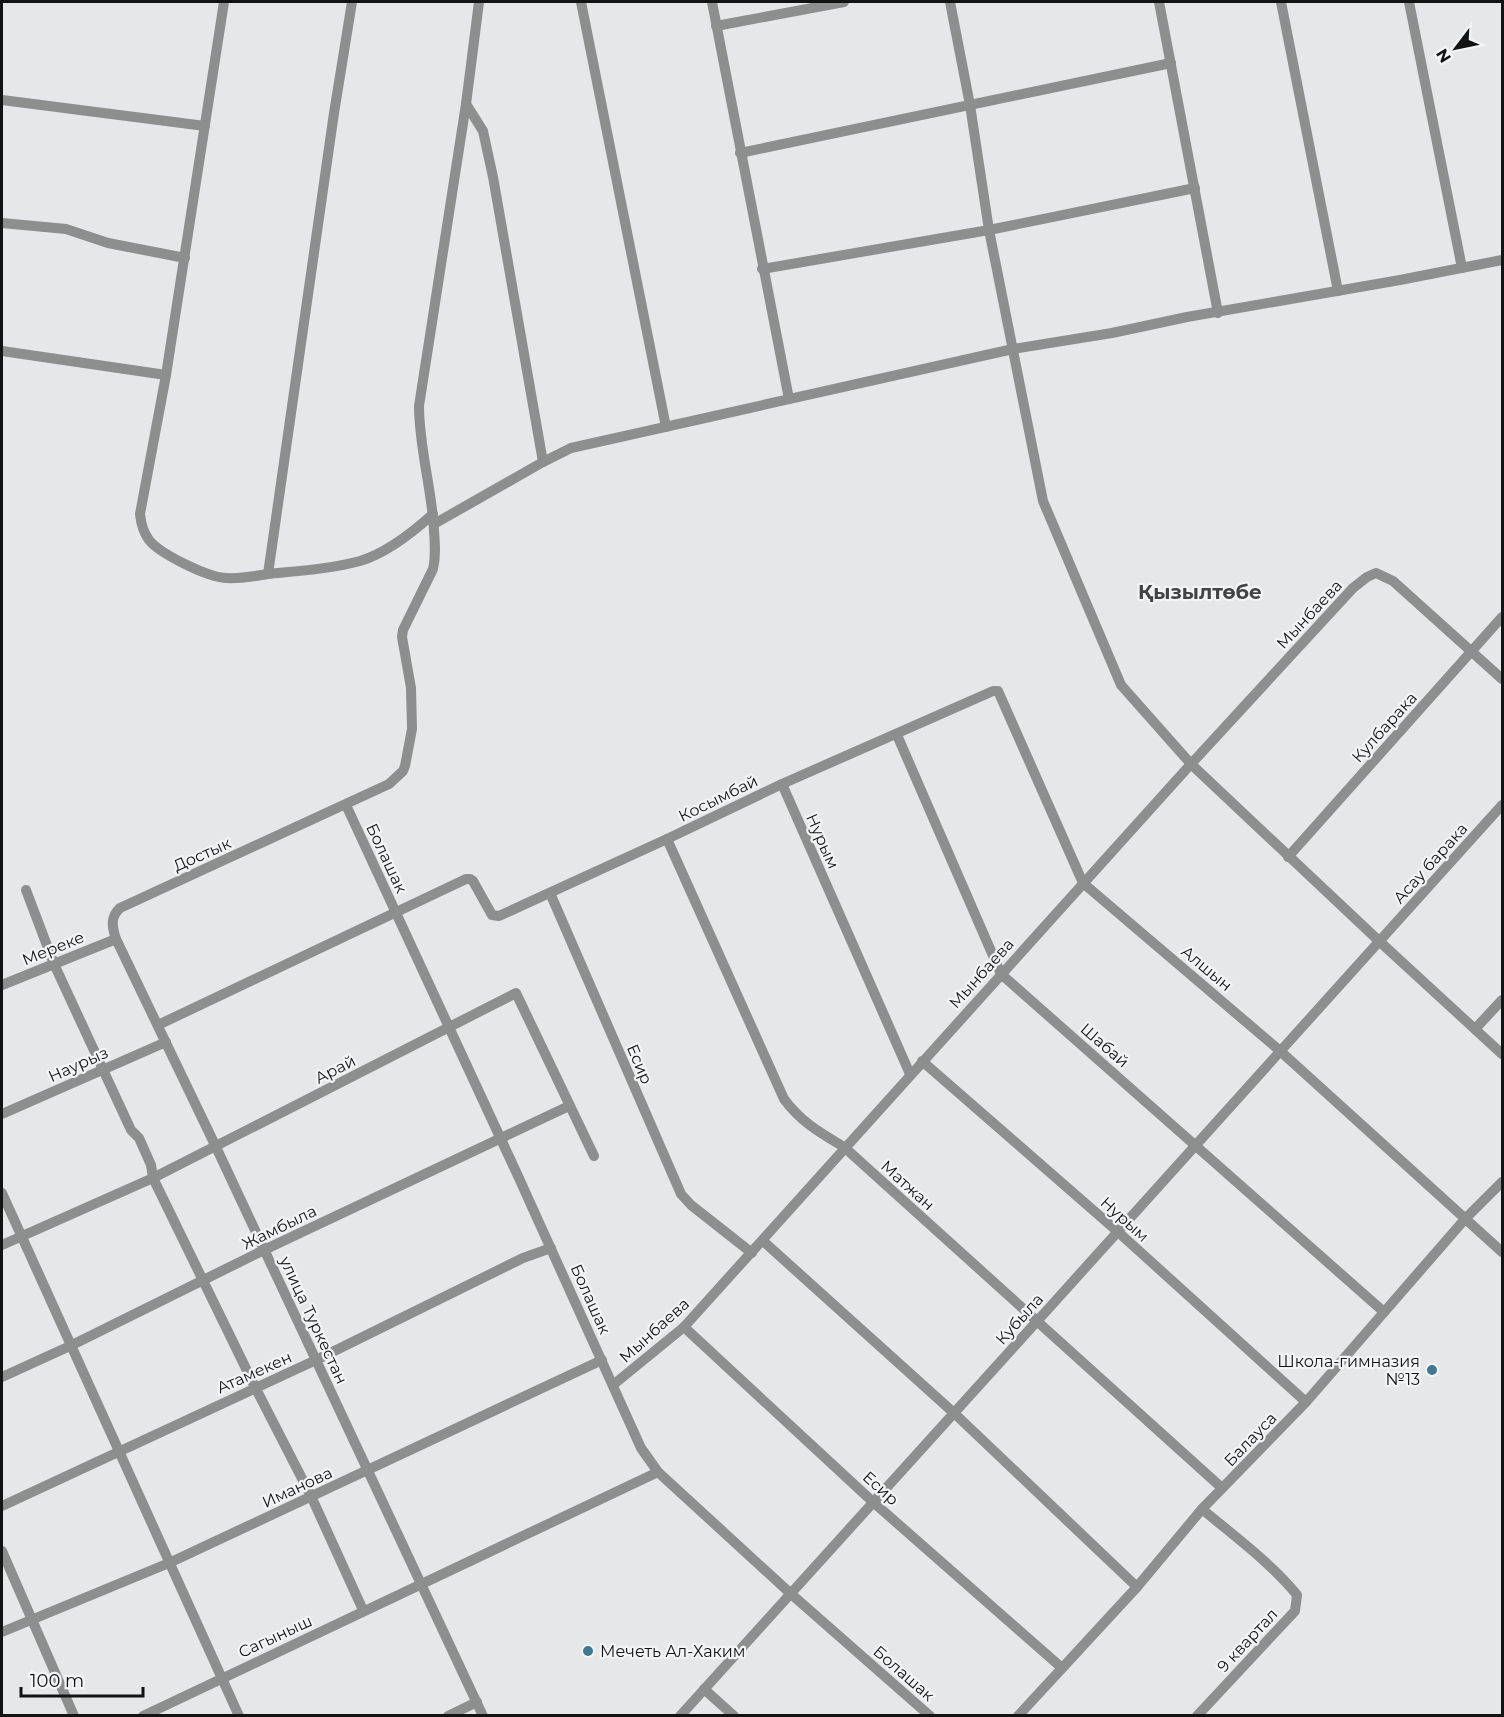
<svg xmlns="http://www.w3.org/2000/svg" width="1504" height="1717" font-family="Montserrat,sans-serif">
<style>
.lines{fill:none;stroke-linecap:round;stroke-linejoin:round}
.minor{stroke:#8d8e8e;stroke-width:10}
.poi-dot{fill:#3f7891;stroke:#f3f4f6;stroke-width:2}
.labels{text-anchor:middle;stroke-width:4.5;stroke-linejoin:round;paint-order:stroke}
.street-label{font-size:16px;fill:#131313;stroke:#f3f4f6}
.poi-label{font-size:16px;fill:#131313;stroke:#f3f4f6;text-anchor:end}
.quarter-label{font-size:20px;font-weight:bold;fill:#424344;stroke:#f3f4f6}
</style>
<rect width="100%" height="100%" fill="#e6e7e8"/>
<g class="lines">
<g class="minor">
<path d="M224,2L166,375L140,514C141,524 143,532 149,540C160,554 209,578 227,578C240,579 255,576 268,574C298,571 330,569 360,561C387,553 412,533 433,514"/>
<path d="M479,2L466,104L419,406C419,448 432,489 434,531C435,544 436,556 433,569L403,630L402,637L411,688L412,729L405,766L403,771L389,784L120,908C110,917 112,927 116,939L216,1147L483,1716"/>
<path d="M581,2L666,427"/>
<path d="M712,2L789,399"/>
<path d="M950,2L970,105L989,230L1043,501L1121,685L1191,764L1379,941L1502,1054"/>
<path d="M1159,2L1218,313"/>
<path d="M1281,2L1338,291"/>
<path d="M1409,2L1462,268"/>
<path d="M716,26L844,2"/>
<path d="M2,100L205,126"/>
<path d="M740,153L1171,63"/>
<path d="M2,223L66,229L108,243L185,258"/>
<path d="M762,269L989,230L1195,188"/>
<path d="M2,351L166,375"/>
<path d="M543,462L571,448L1013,349L1112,333L1187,317L1400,280L1502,260"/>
<path d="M434,524L543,462L493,177L483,131L466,104"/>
<path d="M268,574L334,113L352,2"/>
<path d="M897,735L1001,974L1384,1312"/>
<path d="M782,784L910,1074"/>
<path d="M346,805L518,1176L641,1448L658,1472L790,1593L930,1716"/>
<path d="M667,839L784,1099C801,1122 819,1132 844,1147L1222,1488"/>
<path d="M1288,857L1502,617"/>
<path d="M26,890L54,964L131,1130L139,1138L151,1165L153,1178L255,1387L311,1496L363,1610"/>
<path d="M550,893L681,1194L691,1205L752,1253"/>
<path d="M2,985L116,939"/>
<path d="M158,1025L466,879H470L473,881L492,915L499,916L667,839L782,784L993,691H998L1083,883L1279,1050L1502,1252"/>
<path d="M1475,1029L1502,1000"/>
<path d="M922,1061L1117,1231L1306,1402"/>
<path d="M2,1114L166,1042"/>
<path d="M2,1193L239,1716"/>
<path d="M763,1241L954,1413L1137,1587"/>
<path d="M2,1245L153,1178L516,993L594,1156"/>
<path d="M684,1327L873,1502L1062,1668"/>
<path d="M2,1377L70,1346L264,1250L569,1106"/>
<path d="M613,1385L684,1327L1191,764L1353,588L1367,577L1376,573L1393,581L1502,679"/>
<path d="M2,1506L316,1360L523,1258L551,1248"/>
<path d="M2,1551L74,1716"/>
<path d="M2,1632L169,1563L602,1360"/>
<path d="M704,1689L734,1716"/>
<path d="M143,1716L658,1472"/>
<path d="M448,1716L477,1702"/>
<path d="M680,1716C956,1414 1227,1108 1502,805"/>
<path d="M1018,1716L1137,1587L1202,1509L1306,1402L1465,1219L1502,1182"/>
<path d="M1197,1716L1295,1611L1297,1595C1270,1562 1234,1536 1202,1509"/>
</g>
</g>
<g class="poi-dot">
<circle cx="1432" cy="1370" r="6"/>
<circle cx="588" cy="1651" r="6"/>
</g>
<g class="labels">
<g class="street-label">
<text transform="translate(1309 614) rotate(-47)" y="6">Мынбаева</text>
<text transform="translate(1384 727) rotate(-48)" y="6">Кулбарака</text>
<text transform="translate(718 798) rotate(-26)" y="6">Косымбай</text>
<text transform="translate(823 841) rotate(66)" y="6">Нурым</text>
<text transform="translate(202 854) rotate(-24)" y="6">Достык</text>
<text transform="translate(387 858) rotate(65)" y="6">Болашак</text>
<text transform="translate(1430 863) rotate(-48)" y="6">Асау барака</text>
<text transform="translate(53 948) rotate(-22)" y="6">Мереке</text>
<text transform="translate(1207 968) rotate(40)" y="6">Алшын</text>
<text transform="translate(981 973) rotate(-48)" y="6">Мынбаева</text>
<text transform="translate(1105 1045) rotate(41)" y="6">Шабай</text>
<text transform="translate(78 1064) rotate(-24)" y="6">Наурыз</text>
<text transform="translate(640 1064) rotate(67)" y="6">Есир</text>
<text transform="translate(335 1069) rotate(-27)" y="6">Арай</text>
<text transform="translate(908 1185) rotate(42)" y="6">Матжан</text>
<text transform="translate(1125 1219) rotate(42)" y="6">Нурым</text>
<text transform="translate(279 1227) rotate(-26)" y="6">Жамбыла</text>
<text transform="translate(591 1299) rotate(66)" y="6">Болашак</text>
<text transform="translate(1019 1319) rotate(-48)" y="6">Кубыла</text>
<text transform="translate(314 1320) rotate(65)" y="6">улица Туркестан</text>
<text transform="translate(654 1330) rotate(-42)" y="6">Мынбаева</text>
<text transform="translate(254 1372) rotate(-24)" y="6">Атамекен</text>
<text transform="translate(1250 1439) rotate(-46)" y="6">Балауса</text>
<text transform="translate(297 1487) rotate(-25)" y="6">Иманова</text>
<text transform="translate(881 1488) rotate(42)" y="6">Есир</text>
<text transform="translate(275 1636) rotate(-25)" y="6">Сагыныш</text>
<text transform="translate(1247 1640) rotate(-47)" y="6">9 квартал</text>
<text transform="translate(904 1673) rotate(41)" y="6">Болашак</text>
</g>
<g class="poi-label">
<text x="1420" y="1367">Школа-гимназия<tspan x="1420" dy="18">№13</tspan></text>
<text x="600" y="1657" text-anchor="start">Мечеть Ал-Хаким</text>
</g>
<g class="quarter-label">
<text x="1200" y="599">Қызылтөбе</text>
</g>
</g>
<rect width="1504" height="1717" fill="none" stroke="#131313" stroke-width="6"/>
<g transform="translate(1456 48) rotate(238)" stroke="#f3f4f6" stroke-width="4.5" paint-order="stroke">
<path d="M0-4.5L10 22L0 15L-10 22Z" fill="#131313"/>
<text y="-9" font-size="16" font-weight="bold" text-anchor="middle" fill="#131313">N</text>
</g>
<path d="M21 1687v9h122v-9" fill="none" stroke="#131313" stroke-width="3"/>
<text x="30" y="1687" font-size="18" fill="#131313" stroke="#f3f4f6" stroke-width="4.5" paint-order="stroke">100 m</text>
</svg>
